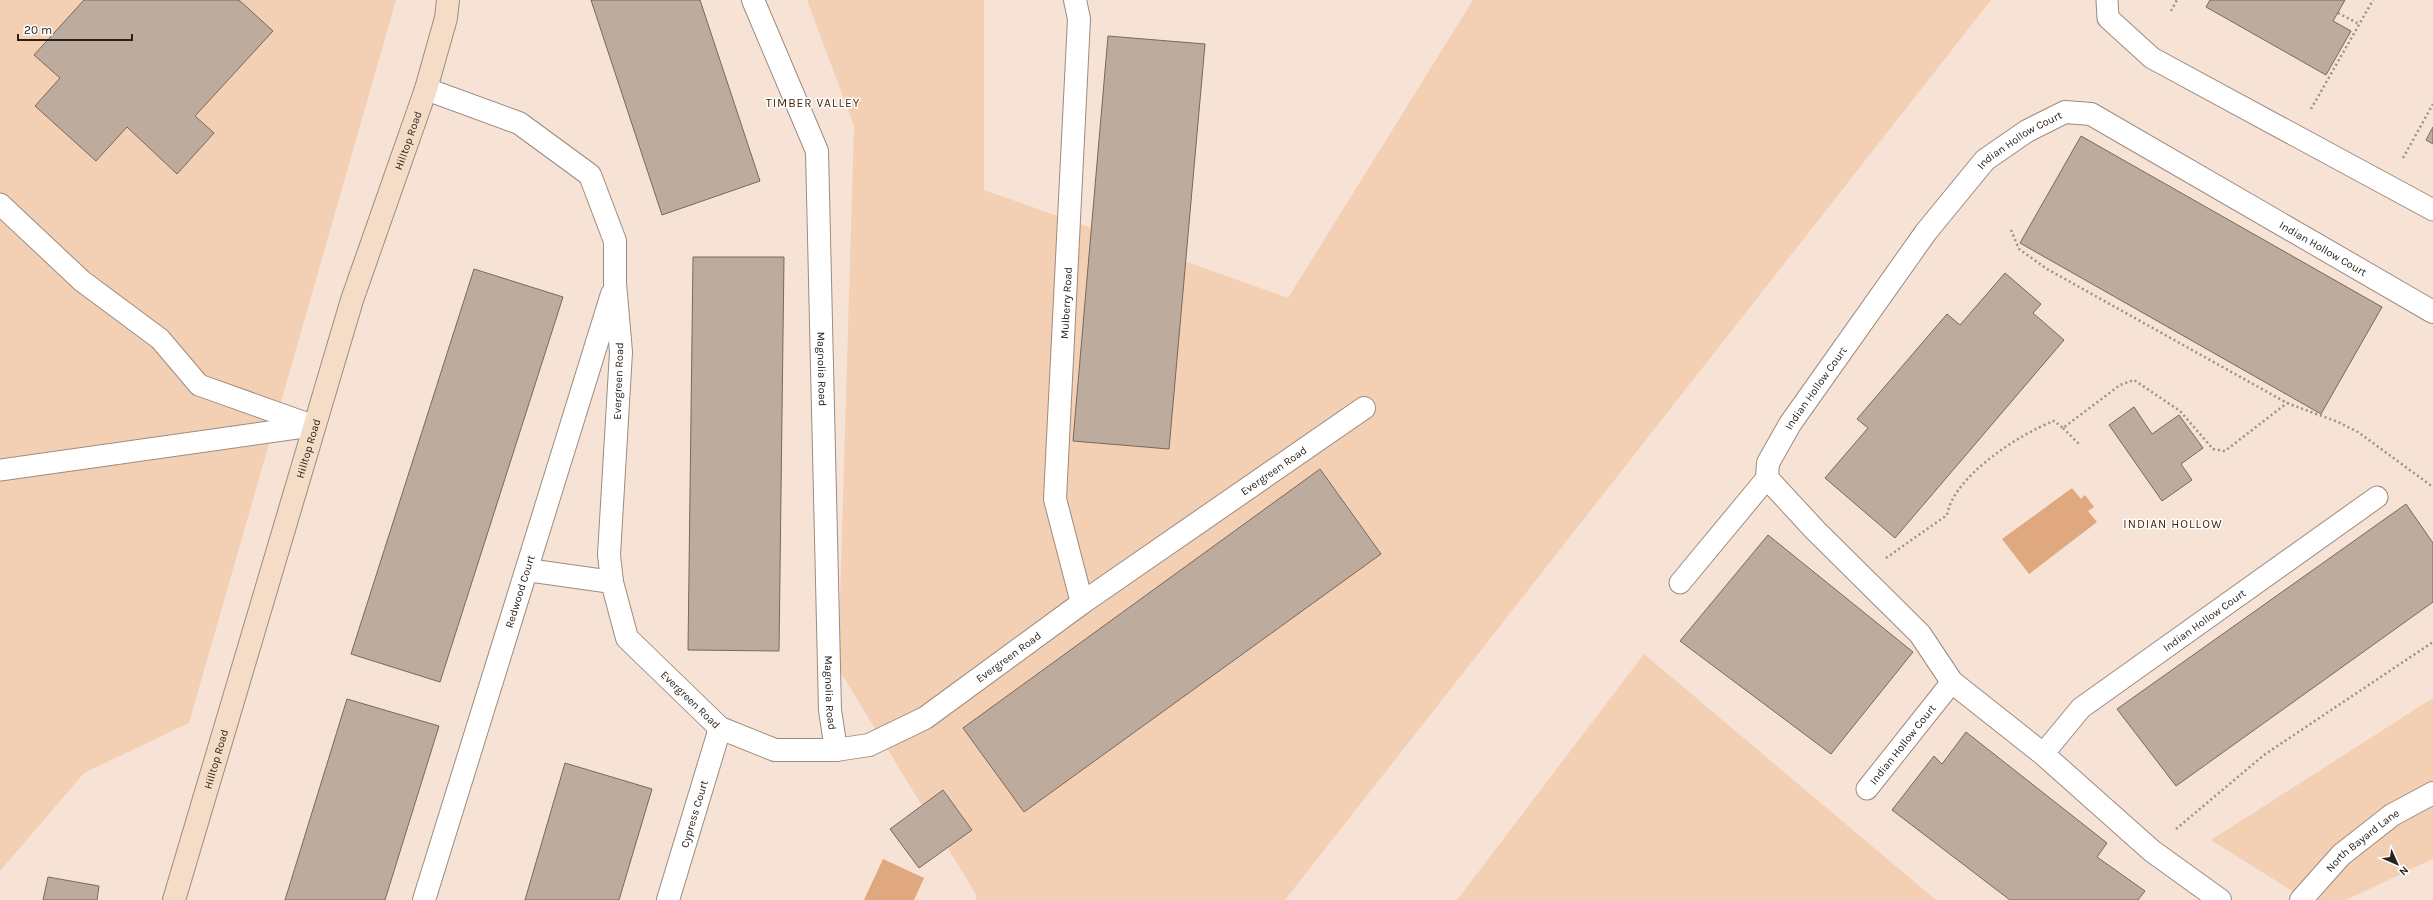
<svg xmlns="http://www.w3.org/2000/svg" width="2433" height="900" font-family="Karla,sans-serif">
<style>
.green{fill:#f3cfb4}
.water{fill:#dfa87e}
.building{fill:#bdab9d;stroke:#79685b}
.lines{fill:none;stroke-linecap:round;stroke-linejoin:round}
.lane-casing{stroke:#9d8b7e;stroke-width:23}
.street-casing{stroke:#9d8b7e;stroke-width:24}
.secondary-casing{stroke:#9d8b7e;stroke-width:24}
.path{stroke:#9d8f85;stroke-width:2.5;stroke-dasharray:2 3;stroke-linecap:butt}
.lane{stroke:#fff;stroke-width:21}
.street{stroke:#fff;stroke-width:22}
.secondary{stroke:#f5dcc7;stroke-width:22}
.labels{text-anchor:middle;stroke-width:3;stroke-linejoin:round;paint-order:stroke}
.street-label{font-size:11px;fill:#29221d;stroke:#fff}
.neighbourhood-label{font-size:12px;letter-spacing:1px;fill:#45270c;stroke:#fff}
</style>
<rect width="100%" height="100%" fill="#f7e3d5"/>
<g class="green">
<path d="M0,0H396L189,723L84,773L0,871Z"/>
<path d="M807,0H984V190L1288,298L1473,0H1991L1285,900H975L977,896L838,668L854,126Z"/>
<path d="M1644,654L1936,900H1457Z"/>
<path d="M2433,698V859L2346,900H2307L2211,840Z"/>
</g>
<g class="water">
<path d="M2072,488L2081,499L2085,495L2094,507L2088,511L2097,522L2029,574L2002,539Z"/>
<path d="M883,859L924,878L914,900H864Z"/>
</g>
<g class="building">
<path d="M84,0H239L273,31L195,116L214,133L177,174L127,127L96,161L35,106L60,78L34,55Z"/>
<path d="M591,0H700L760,181L662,215Z"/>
<path d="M2210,0H2345L2333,21L2351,31L2326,75L2206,7Z"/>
<path d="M1108,36L1205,44L1169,449L1073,441Z"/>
<path d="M2433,127V144L2426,140Z"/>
<path d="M2081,136L2382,307L2321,414L2020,243Z"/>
<path d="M693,257H784L779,651L688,650Z"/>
<path d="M474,269L563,297L440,682L351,654Z"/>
<path d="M2005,273L2041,304L2033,313L2064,340L1895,538L1825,478L1868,428L1857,419L1947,314L1960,325Z"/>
<path d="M2134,407L2152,434L2179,415L2203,448L2181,464L2192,480L2162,501L2109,425Z"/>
<path d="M1320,469L1381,554L1024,812L963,728Z"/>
<path d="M2406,504L2433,543V602L2176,786L2117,709Z"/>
<path d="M1768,535L1913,652L1831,754L1680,641Z"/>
<path d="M347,699L439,726L385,900H285Z"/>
<path d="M1966,732L2107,843L2097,857L2145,891L2138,900H2010L1892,810L1934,756L1942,764Z"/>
<path d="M565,763L652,789L619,900H525Z"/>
<path d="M943,790L972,830L919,868L890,829Z"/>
<path d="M48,877L99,886L97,900H43Z"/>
</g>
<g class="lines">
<g class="lane-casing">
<g id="lane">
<path d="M2107,0L2108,18L2152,58L2433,210"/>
<path d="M0,204L82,281L160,339L199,385L314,426"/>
<path d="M0,470L311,426"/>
<path d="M1680,583L1767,478"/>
<path id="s1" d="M2043,754L2081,708L2377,497"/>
<path id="s2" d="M1867,789L1952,682"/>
</g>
</g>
<g class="street-casing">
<g id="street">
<path id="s3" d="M753,0L817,151L830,710L836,750"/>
<path d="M1075,0L1079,19L1055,499L1082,603"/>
<path id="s4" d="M426,89L519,123L590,175L615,241V283L621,352L609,555L612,582L627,638L720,728L775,750H836L869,745L925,718L1082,603L1364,408"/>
<path d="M527,570L612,582"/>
<path id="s5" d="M424,900L612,294"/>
<path id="s6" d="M668,900L720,728"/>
<path id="s7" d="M2220,900L2152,851L2043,754L1952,682L1920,634L1815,530L1767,478L1768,463L1790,424L1926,232L1985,160L2027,131L2065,112L2091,114L2433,312"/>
<path id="s8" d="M2301,900L2341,855L2392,815L2433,793"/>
</g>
</g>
<g class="secondary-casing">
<g id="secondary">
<path id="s9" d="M174,900L352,300L426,89L446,18L448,0"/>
</g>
</g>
<g class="path">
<path d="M2171,11L2177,0"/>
<path d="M2338,13L2359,24"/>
<path d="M2311,109L2373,0"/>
<path d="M2403,158L2433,104"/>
<path d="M2011,230L2019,249L2047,269L2287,403L2338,422L2358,432L2433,487"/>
<path d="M2063,428L2080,445"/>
<path d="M1886,558L1947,515C1953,477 2019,434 2054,421L2063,428L2120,385L2134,380L2180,411L2213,449L2225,451L2287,403"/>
<path d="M2176,829L2264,755L2433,642"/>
</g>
<use href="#lane" class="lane"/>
<use href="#street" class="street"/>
<use href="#secondary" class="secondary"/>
</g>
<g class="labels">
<g class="street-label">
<text dy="4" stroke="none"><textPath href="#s9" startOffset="795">Hilltop Road</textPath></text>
<text dy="4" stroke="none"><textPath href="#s7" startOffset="1050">Indian Hollow Court</textPath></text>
<text dy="4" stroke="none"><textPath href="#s7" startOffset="1398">Indian Hollow Court</textPath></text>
<text transform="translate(1066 303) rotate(-87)" y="4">Mulberry Road</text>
<text dy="4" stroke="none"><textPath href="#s3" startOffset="382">Magnolia Road</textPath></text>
<text transform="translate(618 381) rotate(-88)" y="4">Evergreen Road</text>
<text dy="4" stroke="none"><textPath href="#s7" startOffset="726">Indian Hollow Court</textPath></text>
<text dy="4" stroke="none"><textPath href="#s9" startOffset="471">Hilltop Road</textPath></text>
<text dy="4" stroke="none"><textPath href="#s4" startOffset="1430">Evergreen Road</textPath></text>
<text dy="4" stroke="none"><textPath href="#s5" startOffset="323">Redwood Court</textPath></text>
<text dy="4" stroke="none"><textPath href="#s1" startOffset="211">Indian Hollow Court</textPath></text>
<text dy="4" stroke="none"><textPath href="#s4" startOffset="1106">Evergreen Road</textPath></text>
<text dy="4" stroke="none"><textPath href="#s3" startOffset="706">Magnolia Road</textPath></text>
<text dy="4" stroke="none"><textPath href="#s4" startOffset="746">Evergreen Road</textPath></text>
<text dy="4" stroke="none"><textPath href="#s2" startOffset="57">Indian Hollow Court</textPath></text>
<text dy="4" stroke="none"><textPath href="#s9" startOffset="147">Hilltop Road</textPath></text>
<text dy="4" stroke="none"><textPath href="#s6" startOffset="90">Cypress Court</textPath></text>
<text dy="4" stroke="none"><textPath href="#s8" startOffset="86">North Bayard Lane</textPath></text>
</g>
<g class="neighbourhood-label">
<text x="813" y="107">TIMBER VALLEY</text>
<text x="2173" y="528">INDIAN HOLLOW</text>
</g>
</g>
<g transform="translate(2397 864) rotate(135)" stroke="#ffffff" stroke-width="3" paint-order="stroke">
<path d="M0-3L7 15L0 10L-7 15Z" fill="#29221d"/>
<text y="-6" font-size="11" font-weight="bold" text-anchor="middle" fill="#29221d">N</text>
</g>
<path d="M18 34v6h114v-6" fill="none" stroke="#29221d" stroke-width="2"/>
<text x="24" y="34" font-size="12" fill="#29221d" stroke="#ffffff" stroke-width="3" paint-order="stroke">20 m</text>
</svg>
